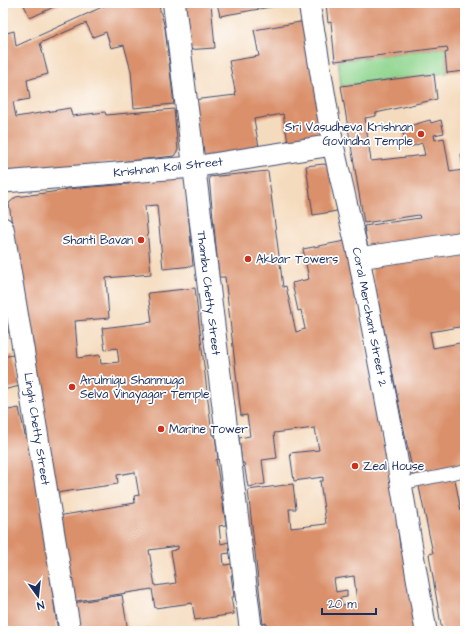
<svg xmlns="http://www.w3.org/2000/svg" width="468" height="634" font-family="'Architects Daughter',sans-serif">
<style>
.green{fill:#90d58f;stroke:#568276}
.building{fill:#da906b;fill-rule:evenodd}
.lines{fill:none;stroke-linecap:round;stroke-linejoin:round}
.service-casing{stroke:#3c496c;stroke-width:13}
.minor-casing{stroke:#3c496c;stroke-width:23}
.tertiary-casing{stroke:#3c496c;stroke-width:24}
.service{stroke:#fff;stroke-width:11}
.minor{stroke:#fff;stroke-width:21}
.tertiary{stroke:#fff;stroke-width:22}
.poi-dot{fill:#c8321e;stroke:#fff;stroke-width:1.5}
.labels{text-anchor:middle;stroke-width:3.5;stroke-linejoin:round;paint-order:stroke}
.poi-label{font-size:12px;fill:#1b2f5e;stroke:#fff;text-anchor:start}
.street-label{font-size:12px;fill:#1b2f5e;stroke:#fff}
</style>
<rect width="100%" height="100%" fill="#fff"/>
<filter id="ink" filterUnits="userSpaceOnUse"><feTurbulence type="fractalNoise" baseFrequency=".025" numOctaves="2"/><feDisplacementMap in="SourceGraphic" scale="8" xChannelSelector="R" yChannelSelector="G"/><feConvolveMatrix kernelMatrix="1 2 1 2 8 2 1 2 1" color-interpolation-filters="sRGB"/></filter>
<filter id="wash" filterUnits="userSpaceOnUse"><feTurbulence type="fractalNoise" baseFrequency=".012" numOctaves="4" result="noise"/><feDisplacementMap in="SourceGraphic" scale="16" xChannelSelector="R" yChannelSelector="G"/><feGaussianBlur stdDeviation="0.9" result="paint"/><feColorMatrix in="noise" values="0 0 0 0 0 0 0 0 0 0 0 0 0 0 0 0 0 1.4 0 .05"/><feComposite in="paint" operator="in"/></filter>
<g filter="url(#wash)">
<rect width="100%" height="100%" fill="#f5dbbe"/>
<path class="green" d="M447,47L448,52L445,53L447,73L341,86L338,61Z"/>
<g id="blocks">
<g class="building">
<path d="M23,3H62L30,18Z"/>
<path d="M111,3H158L165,28L174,104L134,108L131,71L124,45L111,48L106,32L93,37L86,23L40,43L48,74L27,80L30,99L13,102L16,117L70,108L72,116L105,112L106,115L174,109L178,150L174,156L110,163L3,177V34L14,31L16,46Z"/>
<path d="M180,3H211L215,48L184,50Z"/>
<path d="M217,3H287V4L220,16Z"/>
<path d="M326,3H465V71L447,73L445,53L448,52L447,47L335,61L331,22L328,23Z"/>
<path d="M306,21L326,142L289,148L283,114L254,119L260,153L200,160L192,100L236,95L229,61L259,56L254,30Z"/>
<path d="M434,74L437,99L376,113V116L365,118L371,161L425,155L422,143L407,148L402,128L430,120L431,123L441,120L444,133L434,135L435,140L444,138L450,172L463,170L461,154H465V240L368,249L364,226L420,218L419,215L364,223L341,86Z"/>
<path d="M324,164L330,167L337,211L313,215L306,166Z"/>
<path d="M268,171L283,287L286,286L296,332L305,329L301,310L298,311L292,283L309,279L303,249L345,241L393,490L400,547L405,546L416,631H267L266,623L263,624L248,490L293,484L296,509H289L291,528L326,524L320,481H323V477L294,481L290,453L319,450L315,428L274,433L277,458L262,460L265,484L248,487L244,463H242L239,438L250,436L247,415L241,416L225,277H219L209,177ZM354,576L357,603L341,605L340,598L347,597V590L336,592L334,579Z"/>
<path d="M185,178L193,266L163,269L157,205L145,206L151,274L106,278L109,318L75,321L78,358L100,355L101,364L119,362L117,348L105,350L102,328L152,322L148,293L195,288L212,435H215L218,459L216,460L226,525L219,526L221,544L229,542L230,553L223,554L224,565L232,564L234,575H231L234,597H231L234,614L195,620L192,603L155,608L152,589L70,602L58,516L135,503L134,496L139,495L135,472L117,475L118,484L56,493L34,351H29L9,203L16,197L66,190V189L129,184V182ZM178,546V549L171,551L176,583L155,586L149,550Z"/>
<path d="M465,244V326L430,332L433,348L465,342V469L414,479L370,261Z"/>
<path d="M3,302L9,332L3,334Z"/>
<path d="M13,355L20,386L3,390V357Z"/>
<path d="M19,408L25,435L30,434L52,577H50L58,631H3V411Z"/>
<path d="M454,474L461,511L465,510V631H442L429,554L433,553L418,482Z"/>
<path d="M465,478V492H464L461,479Z"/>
<path d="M122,595L128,631H78L73,603Z"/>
<path d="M158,627V631H138V630Z"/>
</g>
</g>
</g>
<g filter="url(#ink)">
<use href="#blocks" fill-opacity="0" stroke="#3c496c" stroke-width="1"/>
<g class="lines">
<g class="service-casing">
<path id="service" d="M401,484L465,471"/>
</g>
<g class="minor-casing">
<g id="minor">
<path d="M309,3L333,145L359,258L393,436L426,631"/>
<path d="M3,182L193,167L333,145"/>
<path d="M3,228L70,631"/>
<path d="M359,258L465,242"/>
</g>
</g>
<g class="tertiary-casing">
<path id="tertiary" d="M174,3L251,631"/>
</g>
<use href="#service" class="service"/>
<use href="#minor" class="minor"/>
<use href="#tertiary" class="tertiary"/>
</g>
</g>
<g class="poi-dot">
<circle cx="421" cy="134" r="4"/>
<circle cx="141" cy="240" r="4"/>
<circle cx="248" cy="259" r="4"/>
<circle cx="72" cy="387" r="4"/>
<circle cx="161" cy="429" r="4"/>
<circle cx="355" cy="466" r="4"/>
</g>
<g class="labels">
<g class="poi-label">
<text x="413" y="131" text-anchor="end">Sri Vasudheva Krishnan<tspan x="413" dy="14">Govindha Temple</tspan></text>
<text x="133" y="244" text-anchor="end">Shanti Bavan</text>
<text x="256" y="263">Akbar Towers</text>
<text x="80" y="384">Arulmigu Shanmuga<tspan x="80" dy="14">Selva Vinayagar Temple</tspan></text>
<text x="169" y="433">Marine Tower</text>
<text x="363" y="470">Zeal House</text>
</g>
<g class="street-label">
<text transform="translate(168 167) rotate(-6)" y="4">Krishnan Koil Street</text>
<text transform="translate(209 293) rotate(83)" y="4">Thambu Chetty Street</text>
<text transform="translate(370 317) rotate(79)" y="4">Coral Merchant Street 2</text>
<text transform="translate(37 429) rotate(81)" y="4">Linghi Chetty Street</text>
</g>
</g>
<rect width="468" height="634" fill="none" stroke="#fff" stroke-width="16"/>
<g transform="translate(38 596) rotate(165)" stroke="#ffffff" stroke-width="3" paint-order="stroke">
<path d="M0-3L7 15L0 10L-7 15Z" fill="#1b2f5e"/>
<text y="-6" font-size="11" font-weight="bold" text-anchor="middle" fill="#1b2f5e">N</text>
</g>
<path d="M322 608v6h54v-6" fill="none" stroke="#1b2f5e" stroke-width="2"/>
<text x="328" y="608" font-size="12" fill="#1b2f5e" stroke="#ffffff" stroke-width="3" paint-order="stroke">20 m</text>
</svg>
